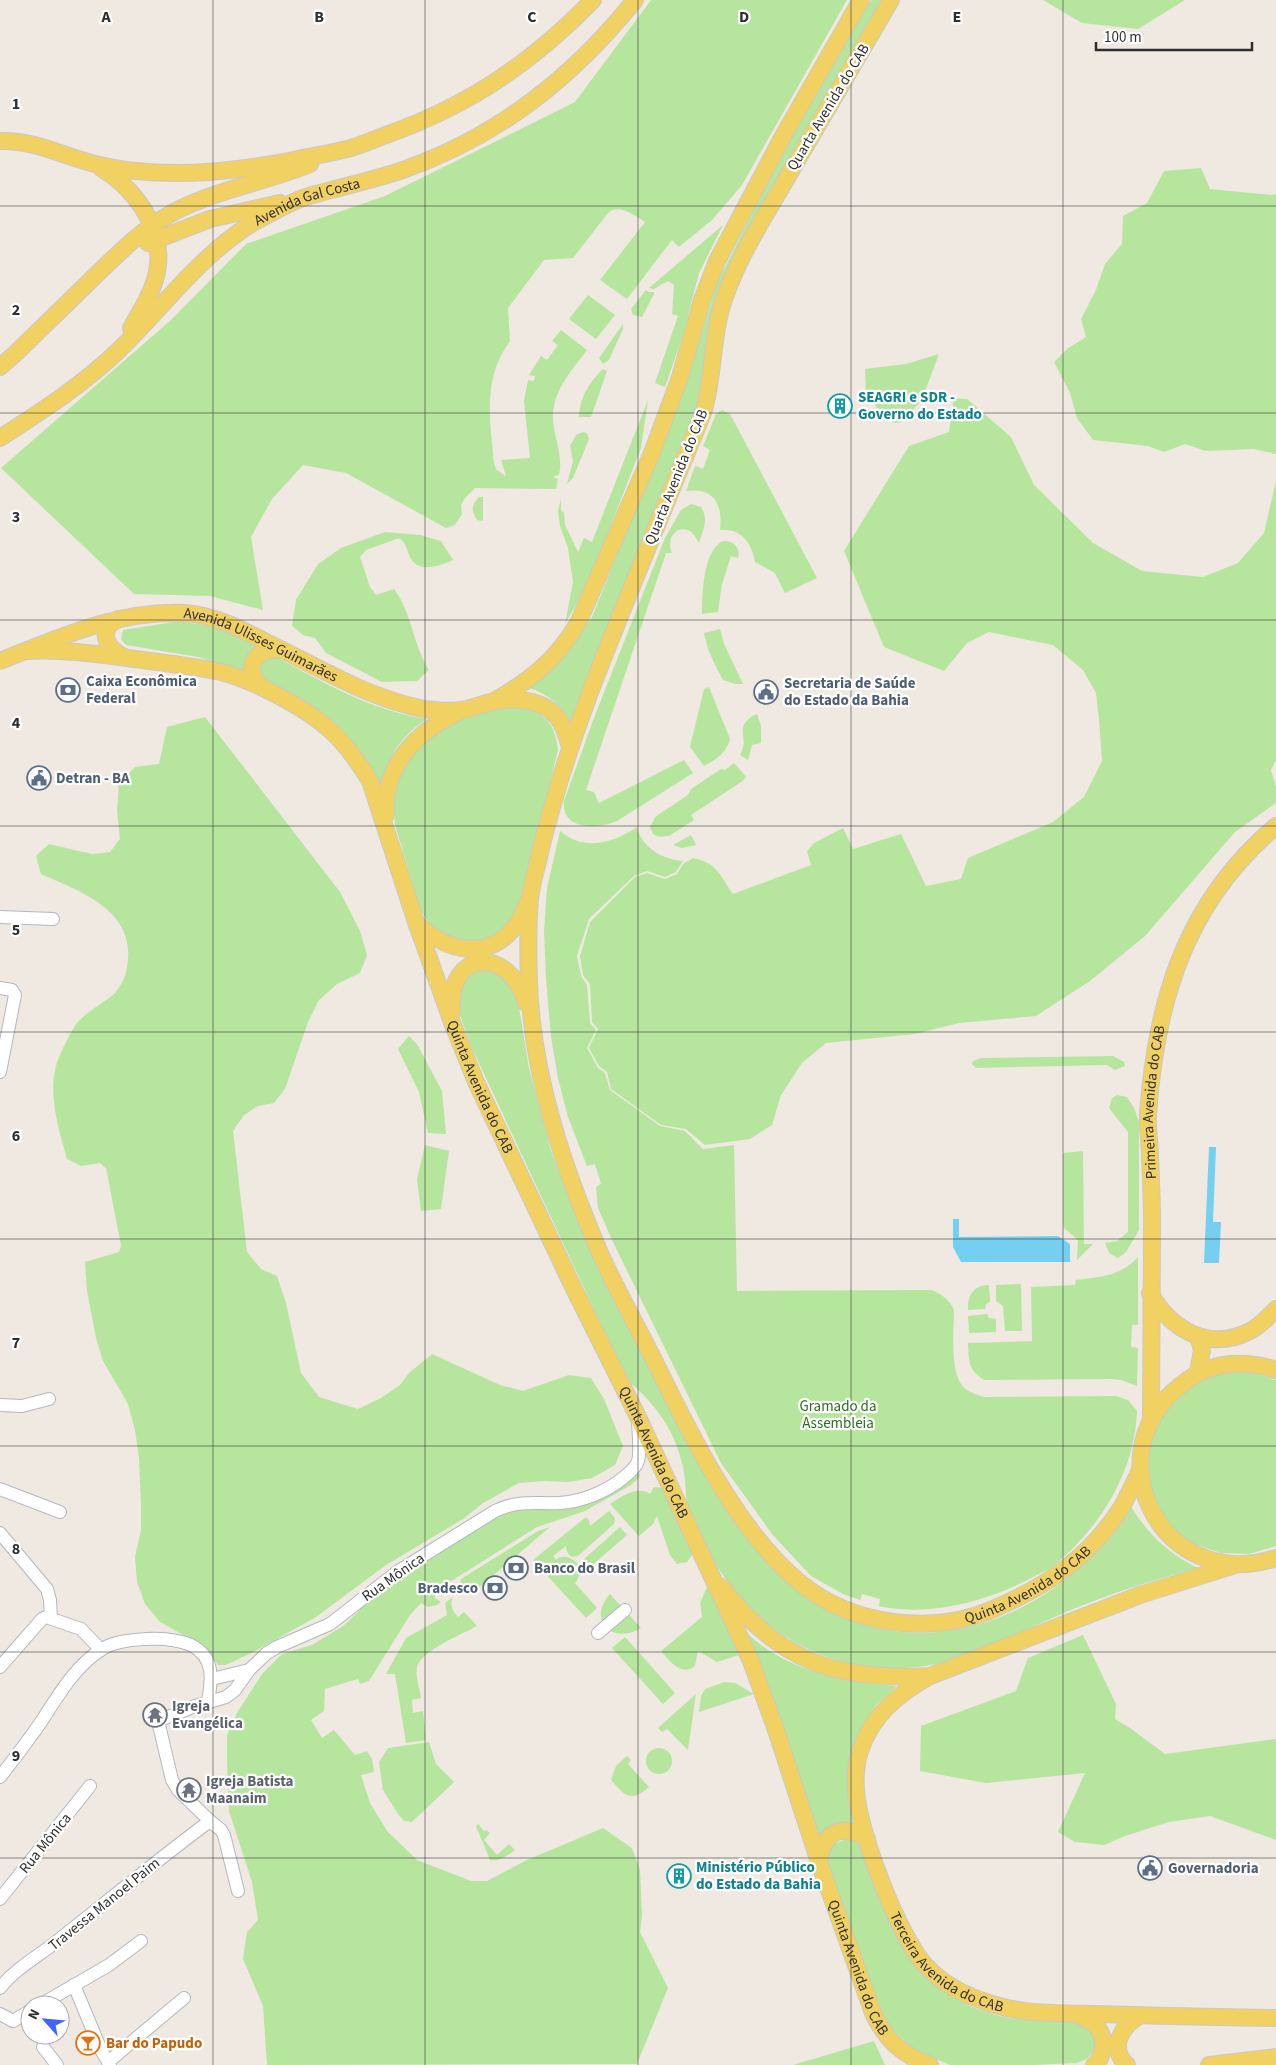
<svg xmlns="http://www.w3.org/2000/svg" width="1276" height="2065" font-family="'Source Sans 3',sans-serif">
<style>
.green{fill:#b6e59e}
.water{fill:#75cff0}
.lines{fill:none;stroke-linecap:round;stroke-linejoin:round}
.minor-casing{stroke:#b4b7c1;stroke-width:14}
.major-casing{stroke:#c9c9c9;stroke-width:18}
.minor{stroke:#fff;stroke-width:12}
.major{stroke:#f2d163;stroke-width:16}
.grid{fill:none;stroke:#2e2e2e;stroke-width:1;stroke-opacity:0.55}
.labels{text-anchor:middle;stroke-width:4.5;stroke-linejoin:round;paint-order:stroke}
.street-label{font-size:15px;fill:#2e2e2e;stroke:#fff}
.culture-label{font-size:15px;font-weight:bold;fill:#0d838f;stroke:#fff;text-anchor:start}
.service-label{font-size:15px;font-weight:bold;fill:#4e5e75;stroke:#fff;text-anchor:start}
.park-label{font-size:15px;fill:#2c6e1b;stroke:#fff}
.worship-label{font-size:15px;font-weight:bold;fill:#5b616d;stroke:#fff;text-anchor:start}
.food-label{font-size:15px;font-weight:bold;fill:#c56008;stroke:#fff;text-anchor:start}
.grid-label{font-size:16px;text-anchor:middle;font-weight:bold;fill:#2e2e2e;stroke:#fff;stroke-width:4.5;stroke-linejoin:round;paint-order:stroke}
</style>
<rect width="100%" height="100%" fill="#efe9e1"/>
<g class="green">
<path d="M651,0H847L742,185L712,220L679,247L672,240L627,299L600,280L645,222C635,216 619,203 608,213L573,258L544,260L508,308L510,341C482,379 490,419 494,464L497,470L506,476L501,460L530,458L524,401L528,380L534,381L535,376L529,375L541,356L547,360L558,345L552,341L561,330L587,350C573,369 554,389 553,414C552,434 564,454 559,475L553,477L558,479L556,489L475,488L465,498L461,505L462,514L455,525L446,528L346,473L303,465L272,499L251,537L263,610L210,596L134,594L1,468L171,320L246,244L385,196L575,102Z"/>
<path d="M871,0H885L732,264L698,403L616,604L571,723C562,706 549,695 530,688L565,656L592,617L686,384L717,283L782,154Z"/>
<path d="M1043,0H1185L1138,29L1082,23Z"/>
<path d="M1201,168L1210,189L1272,195L1276,194V454L1254,449L1206,451L1185,444L1164,452L1148,446L1093,440L1077,418L1070,393L1054,362L1067,349L1086,337L1081,319L1096,290L1105,264L1122,244L1123,216L1147,203L1164,171Z"/>
<path d="M723,225L699,273L683,335L665,387L655,383L678,316L672,314L674,285L668,281L654,289L649,288Z"/>
<path d="M646,290L649,292H654V294L642,317L633,315L631,309Z"/>
<path d="M588,295L615,315L596,339L569,319Z"/>
<path d="M623,324V329L609,360L603,364L599,358Z"/>
<path d="M939,354L924,394L925,397L901,422L894,423L886,417L866,396L865,369L906,364Z"/>
<path d="M603,369L607,371L591,417H579C580,397 588,384 603,369Z"/>
<path d="M954,398L967,399L1011,437L1034,485L1093,543L1142,571L1203,577L1238,563L1264,533L1276,481V760L1271,770L1276,787V803L1235,832L1145,936L1090,981L1036,1016L959,1023L915,1034L826,1043L802,1063L781,1095L772,1125L750,1139L705,1145L686,1129L661,1125L611,1089L607,1072L599,1066L589,1048L598,1029L592,1022L590,984L583,975L580,956L590,922L635,877L647,873L665,879L677,874L683,864L693,858C718,863 720,876 733,894L811,865L807,851L814,843L843,828L853,849L901,834L926,886L961,879L968,858L1053,822L1084,797L1102,761L1099,719L1096,693L1083,670L1053,645L989,632L967,643L944,671L884,647L844,551L909,446L949,432Z"/>
<path d="M648,400L641,448L589,581L565,624L573,582L568,548L560,526L558,511L561,499V510L564,513L565,525L578,552L584,538L592,542Z"/>
<path d="M722,410L730,414L817,578L785,593L775,573L755,562C752,543 741,528 720,530C723,504 714,487 686,491L695,466L703,469L710,450L703,446L716,414Z"/>
<path d="M583,432L587,433L589,439L573,478L567,484L573,461L570,446L576,435Z"/>
<path d="M479,497H483V521L477,520C471,510 471,505 479,497Z"/>
<path d="M691,504L701,507C709,519 703,530 699,543C694,534 690,527 678,530C670,536 668,543 672,553H666L586,790L594,792L599,803L684,760L693,773L617,821C598,829 561,831 564,801L594,718L665,538L681,510Z"/>
<path d="M385,532L420,535L441,541L453,560C440,566 418,574 410,557C406,549 407,543 399,538L366,550L360,557L370,587L376,595L394,589C412,613 413,645 429,670L417,681L382,682L326,653L315,638L303,635L292,626L296,600L318,564L341,548Z"/>
<path d="M723,541C733,540 741,548 738,558L731,556L722,584L718,612L702,614C702,595 703,550 723,541Z"/>
<path d="M174,622C204,621 229,633 257,644L249,655L247,672L198,657L126,645L121,639L123,630Z"/>
<path d="M720,629L724,644L743,684H735L723,680C715,665 707,650 704,633Z"/>
<path d="M272,655C324,682 368,710 427,719C400,736 385,760 381,792L312,706L263,678L259,668L260,664Z"/>
<path d="M709,687L730,739C726,753 717,759 704,766L690,747L704,689Z"/>
<path d="M509,705C539,711 554,716 558,750L523,898L517,914L492,938L466,944L433,931L420,908L395,825L394,794L400,774L417,746L453,722Z"/>
<path d="M757,714L761,726V743L752,745L748,760L740,755C751,737 731,726 757,714Z"/>
<path d="M205,717L340,892L360,931L367,955L360,973L337,984L319,1000L308,1022L285,1089L274,1103L258,1106L244,1115L233,1131L247,1252L261,1269L277,1276L286,1303L301,1373L319,1397L358,1409L381,1398L400,1385L409,1373L432,1354L500,1385L523,1391L569,1375L591,1378L604,1399L623,1446L615,1465L592,1478L568,1482L544,1481L519,1483L483,1503L463,1519L386,1565L316,1617L257,1650L226,1665H218L203,1646L160,1622L145,1604L137,1582L135,1557L141,1530V1506L139,1458L135,1430L128,1404L103,1361L96,1338L87,1291L85,1262L119,1252L121,1245L106,1168L100,1163L81,1166L67,1159C59,1130 48,1096 56,1066C59,1056 71,1030 78,1022C88,1011 102,1004 114,994C123,985 127,972 128,960C133,909 79,891 41,874L36,856L49,844L92,854L110,852L120,839L117,811L119,784L135,767L159,764L167,727Z"/>
<path d="M734,763L746,777L741,782L691,815L694,820L669,836L659,837L653,834L650,827L655,817L688,795L691,789L721,769L725,770Z"/>
<path d="M637,827C641,847 663,860 683,861L676,872L665,877L647,871L634,876L589,919L577,956L581,976L587,985L590,1023L596,1030L587,1048L598,1068L605,1073L610,1090L660,1126L685,1131L703,1149L734,1145L737,1291L931,1290C942,1294 949,1299 954,1310C954,1330 950,1368 961,1384C966,1392 976,1394 984,1397L1116,1396L1128,1400L1137,1411C1135,1471 1101,1526 1056,1564C1049,1570 1040,1573 1033,1577C987,1602 930,1617 879,1606L880,1599L862,1594L860,1600L843,1594L811,1576L772,1534L721,1463L612,1240L598,1208L596,1187L601,1184L595,1164L587,1166L568,1117L558,1078L551,1037L546,978L544,931L547,888L560,831C585,852 613,843 637,827Z"/>
<path d="M691,835L696,845L682,848L673,845Z"/>
<path d="M481,968L505,975L518,1001L529,1068L551,1151L581,1229L765,1560C784,1579 803,1597 827,1610C940,1669 1069,1607 1131,1506C1147,1534 1169,1554 1198,1568C1153,1580 1109,1594 1066,1612C1023,1630 969,1659 925,1666C829,1680 749,1629 705,1546C700,1536 688,1515 687,1504C685,1491 686,1477 682,1463C674,1429 654,1402 627,1380L471,1046L455,1002L461,980Z"/>
<path d="M409,1036L417,1044L442,1091L446,1134L428,1133L419,1092L398,1049Z"/>
<path d="M1113,1056L1124,1062L1125,1066L1115,1070L1107,1065L976,1068L972,1064L973,1061L981,1058Z"/>
<path d="M1117,1095L1127,1097L1134,1108L1139,1122V1230L1126,1252L1118,1258L1109,1253L1105,1243L1117,1241L1128,1232V1132L1109,1108L1112,1098Z"/>
<path d="M425,1145L449,1151L441,1209L421,1211L417,1179Z"/>
<path d="M1083,1151L1084,1244H1093L1077,1260L1078,1240L1063,1227V1153Z"/>
<path d="M1138,1257V1325H1132L1131,1347L1138,1348L1137,1386L1121,1380L1112,1379L984,1380C968,1369 969,1362 968,1343L1032,1341L1031,1287L1075,1285L1076,1280C1100,1277 1121,1276 1138,1257Z"/>
<path d="M1021,1284L1022,1331H1005L1003,1306L996,1301V1285Z"/>
<path d="M989,1285L990,1302L986,1304L985,1309L968,1310C967,1295 974,1285 989,1285Z"/>
<path d="M987,1314L989,1318L996,1319V1332L969,1333L968,1316Z"/>
<path d="M1224,1372H1253L1276,1380V1546L1249,1554L1221,1553L1194,1544L1171,1527L1154,1503L1146,1476V1447L1156,1420L1197,1380Z"/>
<path d="M630,1472L640,1474L639,1478L631,1485L585,1511L537,1527L437,1590L435,1593V1598L441,1602L437,1605L428,1607L421,1603L410,1615L369,1681L360,1684L358,1679L325,1689L324,1711L311,1720L322,1738L334,1730L355,1755L367,1751L372,1759L374,1772L361,1775L370,1803L387,1831L417,1860L471,1881H487L527,1860L603,1828L632,1848L640,1870L642,1915L640,1932L668,1988L637,2064L267,2065L263,2006L243,1959L247,1932L258,1920L252,1882L229,1811L227,1759V1735L237,1713L262,1674L282,1654L312,1645L343,1626L358,1612L378,1585L495,1511L576,1499Z"/>
<path d="M654,1487L664,1488L697,1548L687,1562L677,1564L670,1555L657,1516L653,1524L639,1536L610,1504C621,1497 637,1485 650,1494Z"/>
<path d="M609,1511L615,1518L614,1524L579,1555C571,1560 566,1553 566,1546L553,1556L556,1560C562,1554 571,1557 577,1563C580,1570 580,1578 575,1583L597,1608L586,1618L533,1560L586,1517L589,1520L590,1526Z"/>
<path d="M550,1527L470,1595L458,1593L461,1579L538,1531Z"/>
<path d="M620,1527L627,1535L590,1567L583,1560Z"/>
<path d="M709,1583L746,1653L717,1662L698,1651L695,1666C681,1677 670,1661 661,1651L702,1617L700,1603Z"/>
<path d="M610,1594L641,1628C611,1646 587,1619 610,1594Z"/>
<path d="M453,1597C449,1605 453,1612 458,1617L464,1612L477,1626C462,1634 421,1651 417,1667C415,1676 420,1689 421,1698L412,1700L413,1713L423,1711L426,1740L406,1743L395,1674H386L406,1638L447,1615L445,1603Z"/>
<path d="M747,1633C786,1671 845,1682 897,1686L877,1704L862,1727L848,1786L852,1825L820,1837Z"/>
<path d="M1083,1635L1116,1704L1115,1719L1130,1728L1165,1754L1276,1739V1840L1210,1816L1169,1822L1125,1836L1104,1845L1075,1842L1058,1832L1085,1773L986,1783L920,1771L921,1726L1016,1691L1028,1658Z"/>
<path d="M625,1637L675,1693L663,1704L612,1648Z"/>
<path d="M725,1682L735,1683L754,1694L699,1712L701,1696L705,1689Z"/>
<path d="M696,1694L688,1750L667,1729L662,1732L658,1728Z"/>
<path d="M429,1742L436,1764L454,1782L412,1822L404,1821L398,1814L383,1790L379,1762L388,1748Z"/>
<circle cx="659" cy="1761" r="13"/>
<path d="M627,1756L631,1760L628,1764L649,1787C631,1803 625,1796 611,1780L616,1766Z"/>
<path d="M478,1824L484,1831L486,1830L490,1833L484,1840L497,1855L509,1844L515,1850C508,1855 499,1862 490,1860L476,1826Z"/>
<path d="M846,1839L857,1842L861,1846L933,1983L944,1992L969,2006L995,2015L1009,2018L1076,2021L1092,2027L1097,2048L1087,2059L1076,2063L1033,2065H950L919,2052L909,2045L890,2027L877,2004L827,1861V1856L833,1844Z"/>
<path d="M874,2041L885,2065H793Z"/>
</g>
<g class="water">
<path d="M1209,1147H1216L1213,1222H1221L1219,1263H1204Z"/>
<path d="M953,1219H959V1237L1058,1236L1070,1244V1262H961L953,1247Z"/>
</g>
<g class="lines">
<g class="minor-casing">
<g id="minor">
<path d="M0,917L53,919"/>
<path d="M0,988L12,990L15,995L0,1072"/>
<path d="M0,1405L22,1406L49,1399"/>
<path d="M0,1489L60,1512"/>
<path d="M0,1533L47,1589L50,1600L51,1618"/>
<path d="M598,1633L625,1610"/>
<path d="M0,1667L42,1619L46,1617L81,1629L101,1650"/>
<path d="M212,1679L249,1670"/>
<path d="M0,1777C14,1759 28,1741 41,1722C58,1696 75,1666 102,1649C114,1641 132,1640 146,1639C162,1638 176,1639 191,1645C215,1657 212,1680 208,1701"/>
<path d="M238,1891L224,1835L221,1830L210,1821L178,1790L172,1780L158,1721L195,1706L226,1697L235,1690L249,1670L267,1653L277,1647L330,1624L397,1572L495,1511C518,1500 534,1504 559,1503C581,1502 606,1492 623,1478C628,1474 636,1468 638,1461C641,1452 638,1430 638,1419"/>
<path d="M0,1899L90,1786"/>
<path d="M74,1985L101,2050L110,2065"/>
<path d="M0,1988C15,1969 37,1957 56,1942C107,1902 157,1860 210,1821"/>
<path d="M40,2005L109,1965L141,1941"/>
<path d="M0,2014L13,2021L30,2011"/>
<path d="M43,2047L57,2065"/>
<path d="M108,2062L184,1998"/>
</g>
</g>
<g class="major-casing">
<g id="major">
<path id="s1" d="M891,0C856,61 819,122 784,183C763,219 740,255 726,294C711,332 715,374 703,413C665,507 625,600 589,695C570,746 554,796 541,848C538,864 532,881 530,898C528,925 528,954 529,982C532,1075 563,1166 599,1251C616,1289 637,1326 656,1364C690,1434 738,1532 799,1582C853,1627 935,1636 998,1607C1049,1585 1091,1555 1121,1508C1128,1496 1134,1483 1140,1470"/>
<path d="M0,141C34,140 63,156 95,164C108,167 123,170 136,171C189,177 243,170 294,160C310,156 327,154 343,150C357,147 372,140 386,135C468,106 532,63 593,0"/>
<path d="M101,168C133,187 162,225 158,265C156,287 142,309 131,328"/>
<path d="M148,243L210,219L280,203"/>
<path d="M0,367L15,354C42,328 68,302 94,277C122,250 148,223 184,207C224,188 269,181 310,164"/>
<path id="s2" d="M0,438C42,411 84,384 120,349C162,308 201,255 251,224C267,215 284,206 300,199C310,195 321,193 331,190C355,184 379,178 403,170C499,136 572,78 635,0"/>
<path d="M119,619C96,628 106,648 124,657"/>
<path id="s3" d="M26,651C63,649 98,654 135,659C164,663 193,666 221,672C241,677 260,686 277,695C322,718 344,738 370,781L416,922L453,1025L476,1082L574,1289L638,1417L751,1661L776,1730L819,1862L873,2013C886,2040 902,2055 930,2065"/>
<path id="s4" d="M0,661C60,637 119,610 185,613C214,615 241,629 266,642C314,665 359,693 411,706C428,711 450,712 467,709C476,707 484,703 492,702C517,696 550,700 562,725C566,731 567,739 570,746"/>
<path d="M261,686C241,667 257,646 282,650"/>
<path d="M494,701C531,680 556,660 578,623L652,453L680,377L702,300L717,261L782,138L861,0"/>
<path d="M386,815C383,765 417,731 459,712"/>
<path d="M417,924C457,961 507,959 527,903"/>
<path d="M452,1011C447,949 510,946 526,1003"/>
<path d="M1150,1293C1171,1330 1209,1352 1250,1331C1260,1326 1268,1317 1276,1309"/>
<path d="M1198,1336L1202,1350L1198,1372"/>
<path d="M1276,1370C1248,1360 1214,1361 1189,1379C1087,1448 1160,1596 1276,1558"/>
<path id="s5" d="M1151,1416C1151,1352 1152,1288 1152,1224C1152,1201 1151,1178 1150,1156C1150,1142 1147,1128 1148,1114C1156,1000 1186,902 1276,826"/>
<path d="M722,1587C778,1662 838,1681 930,1676L1140,1595L1235,1565"/>
<path id="s6" d="M930,1676C898,1694 872,1715 860,1751C856,1763 855,1776 856,1789C857,1828 899,1938 926,1966C941,1982 962,1994 983,2001C1019,2015 1061,2013 1099,2014C1158,2016 1217,2017 1276,2018"/>
<path d="M819,1862C823,1832 841,1822 867,1839"/>
<path d="M1078,2015C1084,2018 1094,2022 1098,2028C1106,2038 1104,2058 1094,2065"/>
<path d="M1127,2065C1108,2048 1122,2026 1139,2016"/>
<path d="M1209,2065L1276,2057"/>
</g>
</g>
<use href="#minor" class="minor"/>
<use href="#major" class="major"/>
</g>
<path class="grid" d="M213,0V2065M425,0V2065M638,0V2065M851,0V2065M1063,0V2065M0,206H1276M0,413H1276M0,620H1276M0,826H1276M0,1032H1276M0,1239H1276M0,1446H1276M0,1652H1276M0,1858H1276"/>
<defs>
<g id="building-ring" transform="scale(1.25)"><circle r="9.5" fill="#fff" stroke="#0f9aa8" stroke-width="1.5"/><path d="M-4-6H4V6H1V3H-1V6H-4ZM-2.5-4.3h1.7v1.8h-1.7ZM.8-4.3h1.7v1.8H.8ZM-2.5-1h1.7V.8h-1.7ZM.8-1h1.7V.8H.8Z" fill="#0f9aa8"/></g>
<g id="bank-ring" transform="scale(1.25)"><circle r="9.5" fill="#fff" stroke="#5c6f8a" stroke-width="1.5"/><path d="M-6-4H6V4H-6ZM0-2.3a2.3 2.3 0 1 0 0 4.6a2.3 2.3 0 1 0 0-4.6Z" fill="#5c6f8a"/></g>
<g id="civic-ring" transform="scale(1.25)"><circle r="9.5" fill="#fff" stroke="#5c6f8a" stroke-width="1.5"/><path d="M-.6-6.5H3V-4.5H.6V-3L4-1V1h2V6H-6V1h2V-1L-.6-3ZM-1.2 2.5V6h2.4V2.5Z" fill="#5c6f8a"/></g>
<g id="temple-ring" transform="scale(1.25)"><circle r="9.5" fill="#fff" stroke="#6b7280" stroke-width="1.5"/><path d="M0-6L5-2H3V0L6.5 2.5H4V6H1.5V3h-3V6H-4V2.5H-6.5L-3 0V-2H-5Z" fill="#6b7280"/></g>
<g id="bar-ring" transform="scale(1.25)"><circle r="9.5" fill="#fff" stroke="#e8710a" stroke-width="1.5"/><path d="M-6-5H6L.8 .8V4.5H3.5V6h-7V4.5H-.8V.8Z" fill="#e8710a"/></g>
</defs>
<g fill-rule="evenodd">
<use href="#building-ring" x="840" y="406"/>
<use href="#bank-ring" x="68" y="690"/>
<use href="#civic-ring" x="766" y="692"/>
<use href="#civic-ring" x="39" y="778"/>
<use href="#bank-ring" x="516" y="1568"/>
<use href="#bank-ring" x="495" y="1588"/>
<use href="#temple-ring" x="155" y="1715"/>
<use href="#temple-ring" x="189" y="1790"/>
<use href="#civic-ring" x="1150" y="1868"/>
<use href="#building-ring" x="679" y="1876"/>
<use href="#bar-ring" x="88" y="2043"/>
</g>
<g class="labels">
<g class="street-label">
<text transform="translate(828 107) rotate(-59)" y="5">Quarta Avenida do CAB</text>
<text dy="5" stroke="none"><textPath href="#s2" startOffset="392">Avenida Gal Costa</textPath></text>
<text transform="translate(676 477) rotate(-68)" y="5">Quarta Avenida do CAB</text>
<text dy="5" stroke="none"><textPath href="#s4" startOffset="275">Avenida Ulisses Guimarães</textPath></text>
<text dy="5" stroke="none"><textPath href="#s3" startOffset="711">Quinta Avenida do CAB</textPath></text>
<text dy="5" stroke="none"><textPath href="#s5" startOffset="314">Primeira Avenida do CAB</textPath></text>
<text dy="5" stroke="none"><textPath href="#s3" startOffset="1116">Quinta Avenida do CAB</textPath></text>
<text transform="translate(393 1577) rotate(-35)" y="5">Rua Mônica</text>
<text dy="5" stroke="none"><textPath href="#s1" startOffset="1975">Quinta Avenida do CAB</textPath></text>
<text transform="translate(45 1843) rotate(-51)" y="5">Rua Mônica</text>
<text transform="translate(104 1904) rotate(-39)" y="5">Travessa Manoel Paim</text>
<text dy="5" stroke="none"><textPath href="#s6" startOffset="349">Terceira Avenida do CAB</textPath></text>
<text dy="5" stroke="none"><textPath href="#s3" startOffset="1671">Quinta Avenida do CAB</textPath></text>
</g>
<g class="culture-label">
<text x="858" y="402">SEAGRI e SDR -<tspan x="858" dy="17">Governo do Estado</tspan></text>
<text x="696" y="1872">Ministério Público<tspan x="696" dy="17">do Estado da Bahia</tspan></text>
</g>
<g class="service-label">
<text x="86" y="686">Caixa Econômica<tspan x="86" dy="17">Federal</tspan></text>
<text x="784" y="688">Secretaria de Saúde<tspan x="784" dy="17">do Estado da Bahia</tspan></text>
<text x="56" y="783">Detran - BA</text>
<text x="534" y="1573">Banco do Brasil</text>
<text x="478" y="1593" text-anchor="end">Bradesco</text>
<text x="1168" y="1873">Governadoria</text>
</g>
<g class="park-label">
<text x="838" y="1411">Gramado da<tspan x="838" dy="17">Assembleia</tspan></text>
</g>
<g class="worship-label">
<text x="172" y="1711">Igreja<tspan x="172" dy="17">Evangélica</tspan></text>
<text x="206" y="1786">Igreja Batista<tspan x="206" dy="17">Maanaim</tspan></text>
</g>
<g class="food-label">
<text x="106" y="2048">Bar do Papudo</text>
</g>
</g>
<g class="grid-label">
<text x="106" y="22">A</text>
<text x="319" y="22">B</text>
<text x="532" y="22">C</text>
<text x="744" y="22">D</text>
<text x="957" y="22">E</text>
<text x="16" y="109">1</text>
<text x="16" y="315">2</text>
<text x="16" y="522">3</text>
<text x="16" y="728">4</text>
<text x="16" y="935">5</text>
<text x="16" y="1141">6</text>
<text x="16" y="1348">7</text>
<text x="16" y="1554">8</text>
<text x="16" y="1761">9</text>
</g>
<g transform="translate(45 2020) rotate(297)"><circle r="24" fill="#ffffff" stroke="#ababab"/>
<path d="M0-4L9 19L0 12L-9 19Z" fill="#4264fb"/>
<text y="-8" font-size="14" font-weight="bold" text-anchor="middle" fill="#2e2e2e">N</text>
</g>
<path d="M1096 42v8h156v-8" fill="none" stroke="#2e2e2e" stroke-width="2.5"/>
<text x="1104" y="42" font-size="15" fill="#2e2e2e" stroke="#ffffff" stroke-width="4" paint-order="stroke">100 m</text>
</svg>
